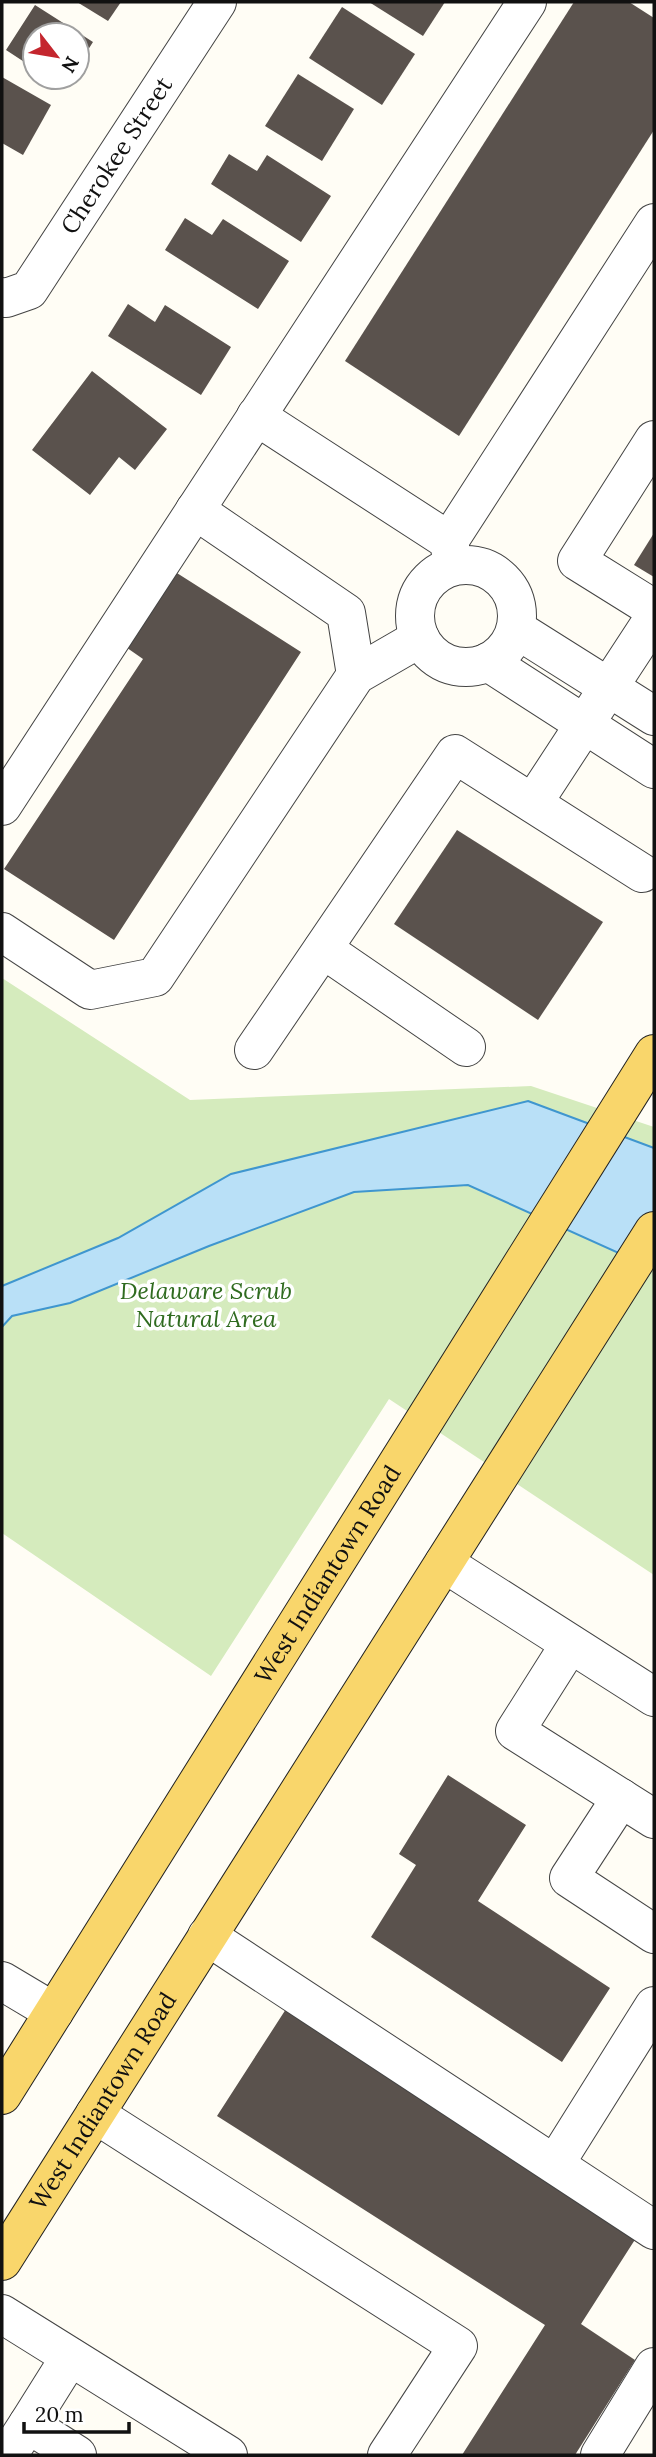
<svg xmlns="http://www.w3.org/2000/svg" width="656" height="2457" font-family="Lora,serif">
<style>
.green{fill:#d5ebbd}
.water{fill:#b9e0f7;stroke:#3f96cf;stroke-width:2}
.building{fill:#5a524d}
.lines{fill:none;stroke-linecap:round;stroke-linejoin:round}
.minor-casing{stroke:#444;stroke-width:40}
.major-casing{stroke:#222;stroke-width:40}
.minor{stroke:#fff;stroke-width:38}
.major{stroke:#f9d66b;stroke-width:38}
.labels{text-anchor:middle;stroke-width:7;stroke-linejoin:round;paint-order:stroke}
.street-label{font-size:24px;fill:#111;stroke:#fff}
.park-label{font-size:24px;font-style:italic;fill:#2f6b1f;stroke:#fff}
</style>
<rect width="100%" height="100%" fill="#fffdf5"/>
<path class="green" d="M2,978L190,1100L531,1086L654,1127V1575L389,1399L211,1676L2,1533Z"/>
<path class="water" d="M528,1101L654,1148V1269L468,1185L354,1192L209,1246L70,1303L12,1316L2,1327V1286L118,1238L231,1174Z"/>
<g class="building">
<path d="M77,2H121L108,21Z"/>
<path d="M369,2H445L423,36Z"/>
<path d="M574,2H629L654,18V130L459,436L345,361Z"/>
<path d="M35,5L93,42L77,67V35H35V69L6,50Z"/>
<path d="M342,7L415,54L382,105L309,58Z"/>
<path d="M298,74L354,109L322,161L265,126Z"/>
<path d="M2,77L51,105L23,155L2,143Z"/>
<path d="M229,154L257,171L267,155L331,196L301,242L211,184Z"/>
<path d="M185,218L212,235L223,219L289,261L258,309L165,250Z"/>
<path d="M128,304L155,322L165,305L231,347L201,395L108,336Z"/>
<path d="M92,371L167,429L135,470L119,457L90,495L32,450Z"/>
<path d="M654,533V577L634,565Z"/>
<path d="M169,568L301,652L114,940L4,869L143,659L120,643Z"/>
<path d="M457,830L603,922L538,1020L394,924Z"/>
<path d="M448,1775L526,1825L478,1901L610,1988L562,2062L371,1937L416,1865L399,1854Z"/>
<path d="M286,2009L636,2238L581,2324L635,2360L575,2455H462L545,2325L217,2116Z"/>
</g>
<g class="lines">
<g class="minor-casing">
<g id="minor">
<path id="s1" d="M2,297L6,298L29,290L217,2"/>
<path d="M256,416L449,541L453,566"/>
<path d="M654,440L577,561L654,609"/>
<path d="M195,510L346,613L356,675"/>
<path d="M449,541L654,223"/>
<circle cx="466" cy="616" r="51"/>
<path d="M516,629L654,716"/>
<path d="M488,662L654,769"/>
<path d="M533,803L654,618"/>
<path d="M2,806L527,2"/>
<path d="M2,932L90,990L155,977L356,675L420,638"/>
<path d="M323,949L466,1047"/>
<path d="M254,1050L455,754L642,873"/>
<path d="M444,1563L654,1697"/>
<path d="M570,1644L515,1731L654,1819"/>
<path d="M621,1798L569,1878L654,1934"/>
<path d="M207,1936L654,2230"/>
<path d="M2,1981L54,2012"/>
<path d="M95,2114L458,2346L387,2455"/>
<path d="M555,2164L654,2006"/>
<path d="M2,2314L228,2455"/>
<path d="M28,2424L70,2357"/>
<path d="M8,2455L28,2424L77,2455"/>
<path d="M600,2455L654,2367"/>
</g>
</g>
<g class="major-casing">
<g id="major">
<path id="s2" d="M2,2095L654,1054"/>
<path id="s3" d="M2,2261L654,1231"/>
</g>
</g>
<use href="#minor" class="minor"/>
<use href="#major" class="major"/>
</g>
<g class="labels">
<g class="street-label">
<text dy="8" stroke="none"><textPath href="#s1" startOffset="189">Cherokee Street</textPath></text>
<text dy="8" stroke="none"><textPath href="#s2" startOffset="614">West Indiantown Road</textPath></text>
<text dy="8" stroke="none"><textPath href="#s3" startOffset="189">West Indiantown Road</textPath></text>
</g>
<g class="park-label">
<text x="206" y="1299">Delaware Scrub<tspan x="206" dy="28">Natural Area</tspan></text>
</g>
</g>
<rect width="656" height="2457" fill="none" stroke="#111111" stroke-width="7"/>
<g transform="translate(56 56) rotate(121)"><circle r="33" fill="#ffffff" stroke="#a0a0a0" stroke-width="2"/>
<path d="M0-5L12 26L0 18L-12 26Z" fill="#c4262e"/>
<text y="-10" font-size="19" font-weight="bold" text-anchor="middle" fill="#111111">N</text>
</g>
<path d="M24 2422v10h105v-10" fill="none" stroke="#111111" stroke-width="3.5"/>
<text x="35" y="2422" font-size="21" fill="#111111" stroke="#ffffff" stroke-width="5" paint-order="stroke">20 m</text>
</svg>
